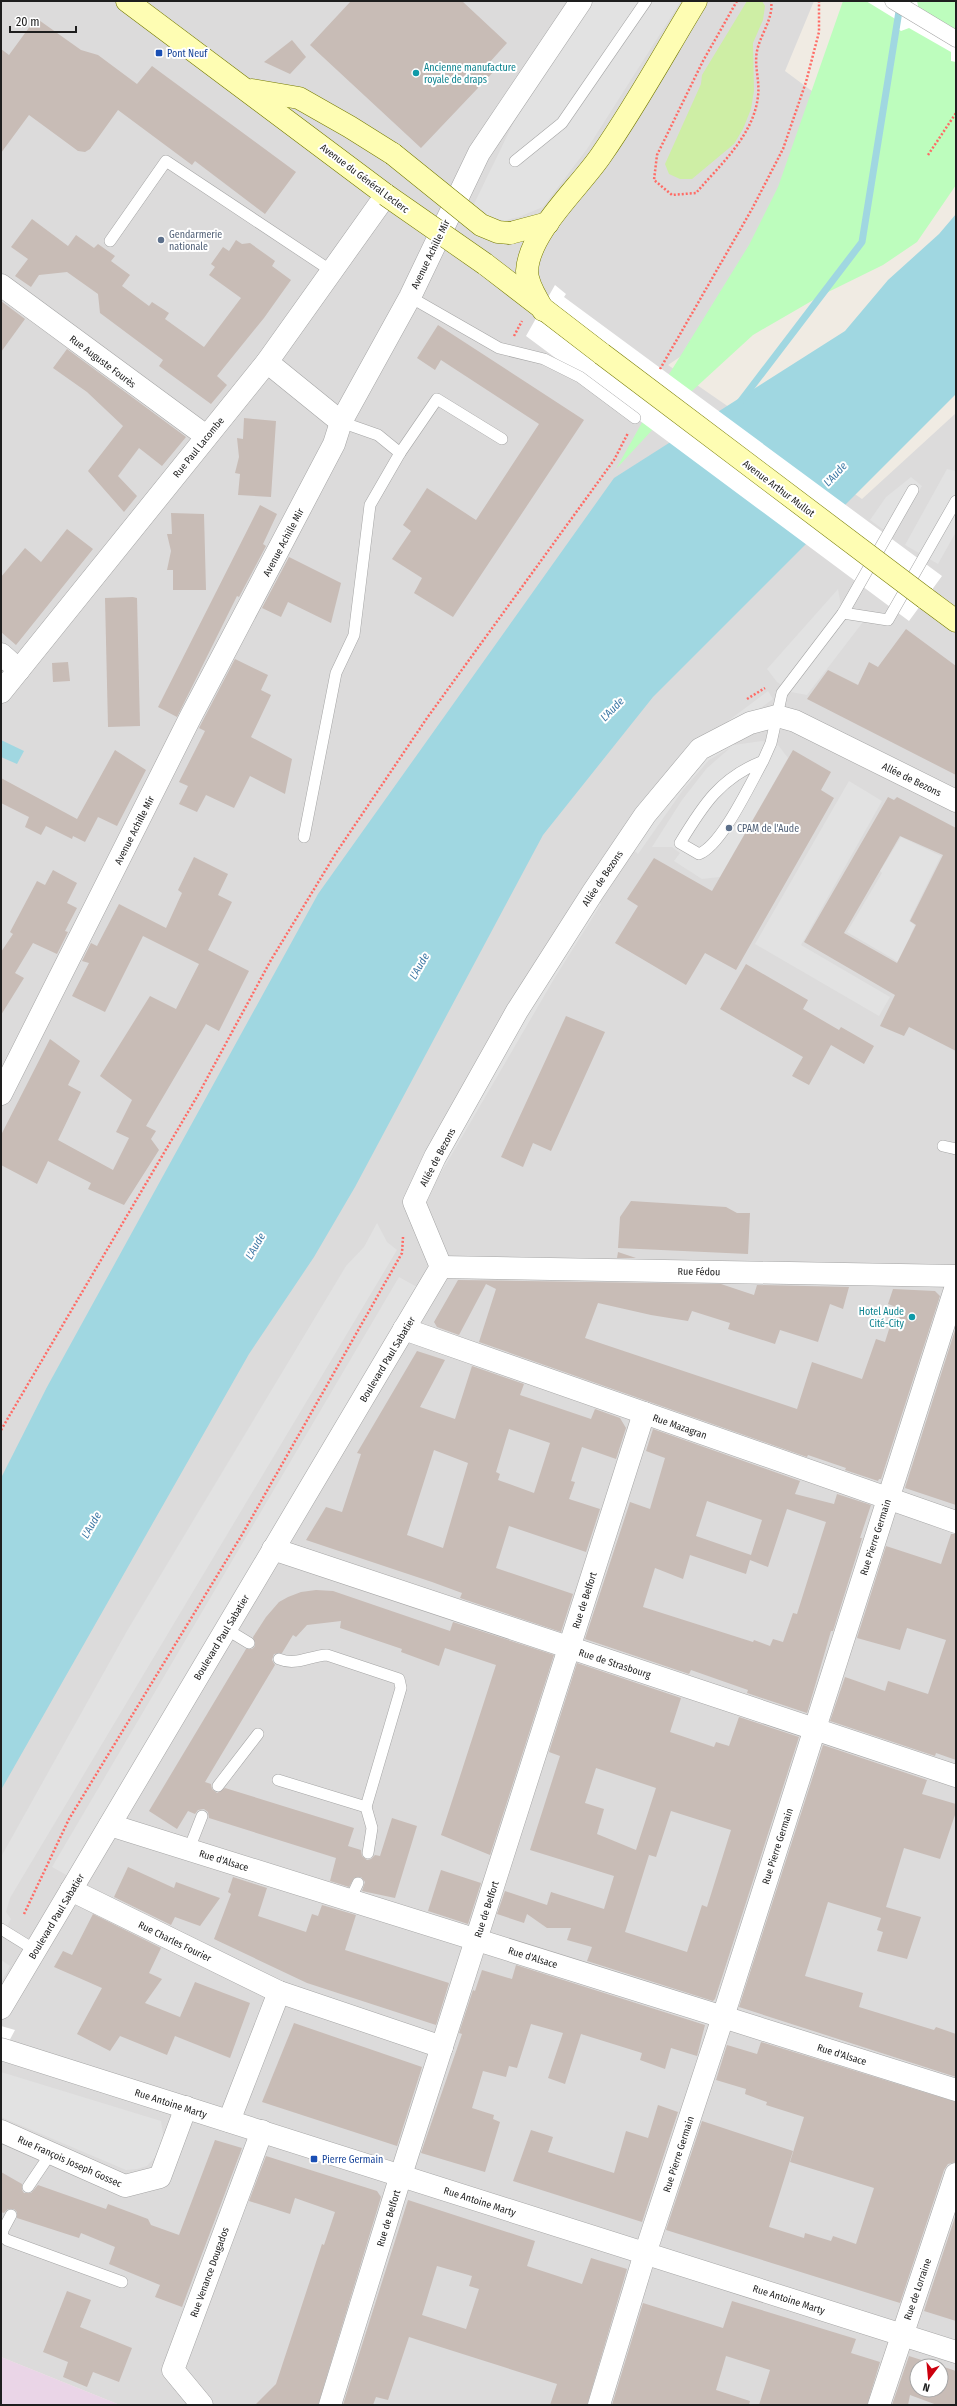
<svg xmlns="http://www.w3.org/2000/svg" width="957" height="2406" font-family="'Fira Sans Condensed',sans-serif">
<style>
.residential{fill:#dcdbdb;fill-rule:evenodd}
.industrial{fill:#ead5e7}
.grass{fill:#ceeea5}
.park{fill:#bdfdbd}
.parking{fill:#e2e2e2}
.water{fill:#a0d7e1}
.pier{fill:#fff}
.lines{fill:none;stroke-linecap:round;stroke-linejoin:round}
.stream{stroke:#a0d7e1;stroke-width:7}
.building{fill:#c8bcb6;fill-rule:evenodd}
.service-casing{stroke:#a5a5a5;stroke-width:12}
.pedestrian-casing{stroke:#a5a5a5;stroke-width:17}
.minor-casing{stroke:#a5a5a5;stroke-width:23}
.tertiary-casing{stroke:#a5a5a5;stroke-width:23}
.secondary-casing{stroke:#757a00;stroke-width:23}
.path{stroke:#ff6b65;stroke-width:2.5;stroke-dasharray:2 2;stroke-linecap:butt}
.service{stroke:#fff;stroke-width:11}
.pedestrian{stroke:#fff;stroke-width:16}
.minor{stroke:#fff;stroke-width:22}
.tertiary{stroke:#fff;stroke-width:22}
.secondary{stroke:#fefdb3;stroke-width:22}
.secondary-bridge-casing{stroke:#757a00;stroke-width:23;stroke-linecap:butt}
.secondary-bridge{stroke:#fefdb3;stroke-width:22}
.transit-dot{fill:#1a4fb4;stroke:#fff;stroke-width:1.5}
.culture-dot{fill:#0f9aa8;stroke:#fff;stroke-width:1.5}
.service-dot{fill:#5c6f8a;stroke:#fff;stroke-width:1.5}
.labels{text-anchor:middle;stroke-width:4;stroke-linejoin:round;paint-order:stroke}
.transit-label{font-size:10px;fill:#164399;stroke:#fff;text-anchor:start}
.culture-label{font-size:10px;fill:#0d838f;stroke:#fff;text-anchor:start}
.street-label{font-size:10px;fill:#1e1e1e;stroke:#fff}
.service-label{font-size:10px;fill:#4e5e75;stroke:#fff;text-anchor:start}
.water-label{font-size:11px;font-style:italic;fill:#3e78a5;stroke:#fff}
</style>
<rect width="100%" height="100%" fill="#f0ebe3"/>
<path class="residential" d="M1,1H814L785,71L937,184L668,365L862,499L956,413V2405H120L1,2357ZM917,2366H941V2390H917Z"/>
<path class="industrial" d="M1,2357L120,2405H1Z"/>
<path class="grass" d="M747,1H762L765,6L763,20L753,43L754,91L751,109L743,129L734,144L692,179H680L669,174L665,164L701,84L702,75Z"/>
<path class="park" d="M843,1H956V185L917,242L883,265L822,295L753,335L669,412L616,469L668,376L749,245L778,187Z"/>
<g class="parking">
<path d="M592,1H681L587,149L543,207L519,217L498,222L472,208L526,97Z"/>
<path d="M947,469L956,471V532L938,564L905,545Z"/>
<path d="M911,477L922,486L892,536L870,520L886,497Z"/>
<path d="M838,589L843,617L863,622L807,695L791,692L777,682L767,669Z"/>
<path d="M768,691L773,699L733,728L728,721Z"/>
<path d="M732,738L734,745L762,741L778,745L788,758L720,877L702,879L674,861L680,853L672,847H652L682,800L707,768L731,747L709,760L683,790L638,854L629,846L705,751Z"/>
<path d="M849,781L882,801L801,945L890,997L879,1016L755,944Z"/>
<path d="M901,837L941,856L909,921L915,925L910,936L920,942L907,967L847,932L882,873L880,871Z"/>
<path d="M594,899L601,904L554,979L424,1202L418,1201Z"/>
<path d="M377,1223L387,1242L397,1250L10,1898L6,1912L11,1919L1,1936V1857L127,1631L346,1266L364,1247Z"/>
<path d="M399,1277L417,1287L70,1877L52,1867Z"/>
<path d="M1,1960L10,1966L1,1982Z"/>
<path d="M1,2072L161,2121L164,2141L159,2153L147,2166L137,2169L126,2170L1,2117Z"/>
</g>
<g class="water">
<path d="M956,214V394L653,697L543,835L355,1187L314,1257L249,1354L1,1790V1478L47,1387L318,894L614,478L845,331L888,280L939,234Z"/>
<path d="M1,740L24,751L17,764L1,757Z"/>
</g>
<g class="pier">
<path d="M866,1H901L907,4L917,1L919,11L956,34V62L951,61V52L909,28L901,31L898,29L897,20Z"/>
<path d="M555,285L566,294L564,297L942,576L909,621L526,336Z"/>
<path d="M1,2026L15,2030L1,2056Z"/>
</g>
<g class="lines">
<path class="stream" d="M740,402L862,242L900,5"/>
</g>
<g class="building">
<path d="M351,1H462L507,43L489,63L496,69L421,148L310,45Z"/>
<path d="M36,18L81,50L98,55L137,84L152,66L296,172L265,214L195,161L192,165L118,110L90,149L85,152L78,151L29,115L1,153V49L9,55Z"/>
<path d="M292,40L306,57L290,74L264,62Z"/>
<path d="M32,219L68,246L76,235L94,248L98,244L115,256L111,261L130,275L122,286L149,306L152,302L169,313L165,319L204,347L241,298L209,275L215,267L211,264L223,247L229,251L236,240L242,244L250,243L275,261L272,266L291,280L264,318L217,376L227,385L211,404L159,366L163,360L100,313L98,294L67,272L39,275L31,287L15,276L28,259L11,247Z"/>
<path d="M1,301L25,319L1,352Z"/>
<path d="M438,325L584,420L453,617L414,593L422,578L392,559L411,531L403,525L427,488L476,520L539,424L441,360L435,370L417,358Z"/>
<path d="M67,349L186,437L162,466L139,448L118,476L137,496L124,512L88,471L123,426L87,392L53,368Z"/>
<path d="M244,418L276,421L271,497L238,495L240,474L235,473L239,457L237,438L243,439Z"/>
<path d="M260,505L277,514L263,544L266,546L239,597L237,596L177,717L158,707Z"/>
<path d="M171,513L204,514L206,590H173V570H167L171,551L167,534H172Z"/>
<path d="M67,529L93,549L16,645L1,632V577L25,548L41,562Z"/>
<path d="M289,557L341,583L331,623L288,602L281,617L262,608Z"/>
<path d="M133,597L137,598L140,726L108,727L105,598Z"/>
<path d="M906,629L956,666V775L807,699L828,670L858,685L869,662L878,667Z"/>
<path d="M235,659L268,675L261,690L271,695L251,737L292,759L285,794L250,776L234,808L206,795L197,812L179,804L188,786L179,782L205,731L199,728Z"/>
<path d="M68,662L70,681L53,682L52,663Z"/>
<path d="M115,750L146,770L117,826L98,817L85,842L73,836L72,839L46,826L41,835L25,827L29,817L1,803V778L77,819Z"/>
<path d="M793,750L831,772L821,790L834,798L736,970L705,953L686,985L615,943L638,906L627,899L654,858L712,891Z"/>
<path d="M888,797L894,800L897,797L956,828V1051L909,1027L904,1036L880,1026L895,995L804,942ZM900,836L943,855L910,921L916,925L897,963L844,933Z"/>
<path d="M194,857L228,874L218,895L232,902L208,950L249,971L219,1031L206,1024L146,1126L156,1131L151,1139L159,1150L124,1205L88,1189L91,1183L48,1161L37,1184L1,1165V1135L50,1039L80,1061L68,1085L81,1092L58,1140L113,1170L129,1138L116,1132L132,1100L100,1076L150,996L176,1009L199,964L143,936L105,1012L72,996L89,963L82,961L91,943L97,946L119,904L166,928L182,893L178,890Z"/>
<path d="M53,870L77,883L67,903L77,908L65,931L68,932L57,954L33,943L15,973L24,978L1,1015V952L13,934L10,932L37,881L45,885Z"/>
<path d="M746,964L808,1000L803,1009L839,1030L841,1027L874,1046L864,1064L831,1045L809,1085L792,1076L803,1057L720,1009Z"/>
<path d="M566,1016L605,1032L551,1151L533,1143L523,1167L501,1157Z"/>
<path d="M631,1201L726,1207L737,1213H750L748,1254L618,1248L620,1217Z"/>
<path d="M618,1252L636,1258H617Z"/>
<path d="M458,1280L721,1284L754,1295L757,1285L849,1287L843,1309L830,1304L818,1342L780,1330L775,1344L728,1329L730,1323L692,1311L688,1321L651,1315L598,1303L585,1338L797,1409L812,1362L862,1379L876,1339L885,1342L896,1307L888,1304L893,1289L935,1291L940,1296L881,1479H879L878,1481L845,1470L846,1468L808,1455L807,1457L479,1342L496,1289L486,1284L459,1335L437,1327L434,1322Z"/>
<path d="M956,1327V1505L905,1488Z"/>
<path d="M417,1351L445,1360L420,1407L455,1419L472,1366L524,1384L520,1395L591,1419L595,1409L620,1418L626,1428L616,1459L582,1447L571,1481L575,1482L569,1499L600,1509L586,1552L509,1526L496,1568L573,1594L561,1632L460,1598L462,1593L432,1582L306,1540L326,1507L342,1512L361,1454L357,1453ZM509,1429L550,1443L534,1493L498,1480L500,1474L496,1472ZM434,1450L468,1463L443,1548L407,1535Z"/>
<path d="M653,1429L800,1481L795,1494L834,1504L837,1494L871,1505L860,1538H862L833,1631H831L807,1713L747,1693L748,1690L691,1670L689,1674L585,1639L630,1502L650,1509L665,1458L646,1451ZM707,1501L762,1520L751,1555L696,1536ZM787,1509L826,1522L797,1614L793,1613L783,1642L773,1639L770,1646L754,1640L753,1642L643,1607L655,1568L683,1579L690,1555L746,1574L750,1560L768,1567Z"/>
<path d="M951,1534H956V1760L936,1753L935,1756L830,1721L845,1677L885,1691L888,1681L928,1694L946,1640L907,1628L900,1650L857,1638L886,1546L941,1564Z"/>
<path d="M316,1590L333,1591L450,1631L453,1622L554,1655L490,1855L441,1835L496,1665L445,1648L439,1666L401,1652L402,1649L340,1628L341,1621L307,1625L296,1637L293,1635L282,1653L274,1654L272,1660L275,1665L205,1782L211,1784L212,1789L217,1793L225,1788L354,1828L348,1846L361,1850L362,1856L367,1860L371,1859L375,1855L380,1856L392,1818L417,1826L395,1898L362,1891L365,1882L361,1877L354,1878L349,1887L330,1881L336,1858L209,1818L208,1812L204,1809L198,1810L195,1814L188,1811L177,1829L149,1811L246,1649H252L255,1646L253,1637L266,1617L279,1602L288,1597L301,1592Z"/>
<path d="M577,1663L681,1698L670,1732L714,1747L716,1742L729,1746L739,1717L799,1737L715,1999L713,2001L587,1961L592,1947L567,1940L571,1928H547L527,1914L524,1923L497,1914L505,1891L547,1905L551,1892L604,1909L614,1876L530,1850L560,1756L549,1752ZM596,1768L656,1788L636,1850L597,1834L604,1809L585,1803ZM671,1811L731,1830L707,1907L702,1905L687,1952L625,1932L649,1855L646,1854L656,1857Z"/>
<path d="M823,1745L927,1780L922,1794L956,1804V1812L940,1859L904,1848L886,1907L921,1917L907,1959L877,1951L883,1932L877,1930L881,1918L828,1902L805,1976L863,1993L859,2007L934,2030L936,2027L956,2034V2077L739,2007Z"/>
<path d="M128,1867L174,1888L176,1882L220,1898L200,1926L175,1917L171,1925L114,1897Z"/>
<path d="M441,1870L481,1883L468,1924L428,1911Z"/>
<path d="M233,1877L267,1888L258,1916L306,1932L312,1914L318,1916L322,1905L356,1915L345,1950L449,1983L436,2025L307,1983L214,1939L231,1894L228,1892Z"/>
<path d="M93,1914L161,1948L149,1973L162,1979L145,2003L180,2017L195,1982L250,2003L230,2058L175,2036L167,2055L120,2036L110,2051L77,2034L102,1988L54,1967L63,1951L72,1955Z"/>
<path d="M516,1965L705,2025L697,2056L671,2048L665,2069L640,2060L642,2053L581,2034L565,2084L548,2078L563,2033L531,2024L517,2068L509,2066L506,2077L483,2071L472,2108L494,2115L493,2119L500,2122L485,2172L421,2153L462,2034L459,2033L473,1990L475,1991L482,1970L512,1979Z"/>
<path d="M294,2023L422,2067L397,2146L262,2102Z"/>
<path d="M761,2042L956,2102V2162L948,2164L944,2170L900,2303L666,2230L702,2121L793,2151L769,2227L804,2238L805,2233L831,2241L833,2236L856,2244L874,2188L790,2162L804,2117L766,2105L767,2102L745,2094L746,2089L716,2080L727,2045L757,2054Z"/>
<path d="M658,2105L678,2112L642,2222L513,2181L531,2130L553,2137L548,2152L614,2173L626,2131L648,2138Z"/>
<path d="M215,2140L242,2148L182,2307L155,2297L160,2285L109,2264L115,2247L81,2233L79,2238L17,2218V2212L14,2209H8L4,2213L1,2212V2172L22,2184V2190L24,2193H31L38,2185L106,2209L108,2204L148,2219L151,2225L179,2235Z"/>
<path d="M266,2156L377,2191L381,2197L318,2405H255L276,2384L322,2244L324,2245L335,2212L295,2198L290,2214L249,2201Z"/>
<path d="M408,2200L535,2241L527,2266L582,2284L591,2258L627,2269L587,2405H550L557,2384L409,2337L388,2400L376,2397L373,2405H343ZM437,2266L472,2276L469,2286L479,2289L466,2329L422,2315Z"/>
<path d="M956,2214V2321L924,2311Z"/>
<path d="M67,2291L91,2300L80,2327L132,2348L119,2382L93,2372L87,2387L63,2377L68,2362L43,2352Z"/>
<path d="M732,2301L856,2339L851,2353L880,2362L867,2405H759L770,2370L726,2356L716,2390L750,2401L749,2405H612L643,2303L723,2328Z"/>
<path d="M909,2356L940,2366H917V2390H941V2366L956,2371V2405H937L910,2395L908,2405H892Z"/>
</g>
<g class="lines">
<g class="service-casing">
<g id="service">
<path d="M515,161L562,123L646,1"/>
<path d="M110,241L166,161L333,272"/>
<path d="M410,297L499,348L544,359L580,377L635,418"/>
<path d="M341,422L378,435L400,453L437,399L502,439"/>
<path d="M843,613L888,620L956,501"/>
<path d="M763,761C750,784 722,845 699,854L680,843C703,805 720,778 763,761L771,743L782,693L843,613L913,490"/>
<path d="M304,837L336,673L354,635L370,505L400,453"/>
<path d="M943,1146L956,1149"/>
<path d="M226,1629L249,1643"/>
<path d="M279,1659C296,1666 309,1656 327,1655L399,1679L401,1688L366,1807"/>
<path d="M278,1780L366,1807L372,1828L368,1853"/>
<path d="M218,1786L258,1734"/>
<path d="M189,1849L202,1816"/>
<path d="M350,1900L358,1883"/>
<path d="M1,1929L35,1950"/>
<path d="M28,2187L51,2153"/>
<path d="M11,2215L3,2230L2,2236L7,2240L122,2282"/>
</g>
</g>
<g class="pedestrian-casing">
<path id="pedestrian" d="M893,1L956,39"/>
</g>
<g class="minor-casing">
<g id="minor">
<path d="M1,285L206,436"/>
<path d="M267,362L341,422"/>
<path d="M1,654L19,670"/>
<path d="M1,692L267,362L386,195"/>
<path d="M441,1267L414,1202L435,1157L517,1011L593,892L645,815L700,749L750,723L777,716L795,721L956,801"/>
<path d="M441,1267L956,1276"/>
<path d="M404,1329L956,1522"/>
<path d="M273,1549L956,1776"/>
<path d="M110,1825L956,2090"/>
<path d="M71,1890L279,1992L442,2047"/>
<path d="M1,2008L441,1267"/>
<path d="M229,2121L279,1992"/>
<path d="M202,2405L173,2370L262,2131"/>
<path d="M330,2405L401,2175L644,1413"/>
<path d="M599,2405L643,2260L723,2017L956,1286"/>
<path d="M879,2405L956,2174"/>
</g>
</g>
<g class="tertiary-casing">
<g id="tertiary">
<path d="M1,1094L191,716L334,444L341,422L410,297L479,153L581,1"/>
<path d="M1,2049L956,2352"/>
<path d="M1,2131L125,2186L160,2177L186,2107"/>
</g>
</g>
<g class="secondary-casing">
<g id="secondary">
<path d="M127,1L386,195"/>
<path d="M252,90L299,98L350,127L393,154"/>
<path d="M510,233L548,223"/>
<path d="M485,264L602,354"/>
<path d="M543,310C537,298 527,285 527,271C529,231 581,186 602,154C636,105 665,52 696,1"/>
<path d="M925,598L956,621"/>
</g>
</g>
<g class="path">
<path d="M737,1L703,61L657,155L654,180L672,195L696,193C720,165 754,135 758,96C760,81 754,66 757,51C760,35 774,18 771,1"/>
<path d="M928,155L956,113"/>
<path d="M514,336L522,321"/>
<path d="M660,369L752,209L783,149L806,82L819,32V1"/>
<path d="M747,699L765,688"/>
<path d="M1,1430L198,1095L271,960L336,853L427,718L614,460L628,433"/>
<path d="M24,1914L69,1819L243,1533L402,1253L403,1237"/>
</g>
<use href="#service" class="service"/>
<use href="#pedestrian" class="pedestrian"/>
<use href="#minor" class="minor"/>
<use href="#tertiary" class="tertiary"/>
<use href="#secondary" class="secondary"/>
<g class="secondary-bridge-casing">
<g id="secondary-bridge">
<path d="M393,154L481,225L498,232L510,233"/>
<path d="M386,195L485,264"/>
<path d="M602,354L925,598"/>
</g>
</g>
<use href="#secondary-bridge" class="secondary-bridge"/>
</g>
<g class="transit-dot">
<rect x="155" y="49" width="8" height="8" rx="2"/>
<rect x="310" y="2155" width="8" height="8" rx="2"/>
</g>
<g class="culture-dot">
<circle cx="416" cy="73" r="4"/>
<circle cx="912" cy="1317" r="4"/>
</g>
<g class="service-dot">
<circle cx="161" cy="240" r="4"/>
<circle cx="729" cy="828" r="4"/>
</g>
<g class="labels">
<g class="transit-label">
<text x="167" y="57">Pont Neuf</text>
<text x="322" y="2163">Pierre Germain</text>
</g>
<g class="culture-label">
<text x="424" y="71">Ancienne manufacture<tspan x="424" dy="12">royale de draps</tspan></text>
<text x="904" y="1315" text-anchor="end">Hotel Aude<tspan x="904" dy="12">Cité-City</tspan></text>
</g>
<g class="street-label">
<text transform="translate(365 178) rotate(37)" y="4">Avenue du Général Leclerc</text>
<text transform="translate(430 254) rotate(-64)" y="4">Avenue Achille Mir</text>
<text transform="translate(103 361) rotate(37)" y="4">Rue Auguste Fourès</text>
<text transform="translate(198 447) rotate(-51)" y="4">Rue Paul Lacombe</text>
<text transform="translate(779 488) rotate(37)" y="4">Avenue Arthur Mullot</text>
<text transform="translate(283 542) rotate(-62)" y="4">Avenue Achille Mir</text>
<text transform="translate(912 779) rotate(26)" y="4">Allée de Bezons</text>
<text transform="translate(134 830) rotate(-63)" y="4">Avenue Achille Mir</text>
<text transform="translate(602 878) rotate(-56)" y="4">Allée de Bezons</text>
<text transform="translate(437 1157) rotate(-62)" y="4">Allée de Bezons</text>
<text transform="translate(699 1271) rotate(1)" y="4">Rue Fédou</text>
<text transform="translate(387 1359) rotate(-59)" y="4">Boulevard Paul Sabatier</text>
<text transform="translate(680 1426) rotate(19)" y="4">Rue Mazagran</text>
<text transform="translate(875 1537) rotate(-72)" y="4">Rue Pierre Germain</text>
<text transform="translate(584 1600) rotate(-72)" y="4">Rue de Belfort</text>
<text transform="translate(221 1637) rotate(-59)" y="4">Boulevard Paul Sabatier</text>
<text transform="translate(615 1663) rotate(18)" y="4">Rue de Strasbourg</text>
<text transform="translate(777 1846) rotate(-72)" y="4">Rue Pierre Germain</text>
<text transform="translate(224 1860) rotate(17)" y="4">Rue d'Alsace</text>
<text transform="translate(486 1909) rotate(-72)" y="4">Rue de Belfort</text>
<text transform="translate(56 1916) rotate(-59)" y="4">Boulevard Paul Sabatier</text>
<text transform="translate(175 1941) rotate(26)" y="4">Rue Charles Fourier</text>
<text transform="translate(533 1957) rotate(17)" y="4">Rue d'Alsace</text>
<text transform="translate(842 2054) rotate(17)" y="4">Rue d'Alsace</text>
<text transform="translate(171 2103) rotate(18)" y="4">Rue Antoine Marty</text>
<text transform="translate(678 2154) rotate(-72)" y="4">Rue Pierre Germain</text>
<text transform="translate(70 2161) rotate(24)" y="4">Rue François Joseph Gossec</text>
<text transform="translate(480 2201) rotate(18)" y="4">Rue Antoine Marty</text>
<text transform="translate(388 2218) rotate(-73)" y="4">Rue de Belfort</text>
<text transform="translate(209 2272) rotate(-70)" y="4">Rue Venance Dougados</text>
<text transform="translate(917 2289) rotate(-71)" y="4">Rue de Lorraine</text>
<text transform="translate(789 2299) rotate(18)" y="4">Rue Antoine Marty</text>
</g>
<g class="service-label">
<text x="169" y="238">Gendarmerie<tspan x="169" dy="12">nationale</tspan></text>
<text x="737" y="832">CPAM de l'Aude</text>
</g>
<g class="water-label">
<text transform="translate(835 474) rotate(-47)" y="4">L'Aude</text>
<text transform="translate(612 709) rotate(-46)" y="4">L'Aude</text>
<text transform="translate(419 966) rotate(-60)" y="4">L'Aude</text>
<text transform="translate(255 1246) rotate(-60)" y="4">L'Aude</text>
<text transform="translate(91 1525) rotate(-60)" y="4">L'Aude</text>
</g>
</g>
<rect width="957" height="2406" fill="none" stroke="#1e1e1e" stroke-width="4"/>
<g transform="translate(929 2378) rotate(196)"><circle r="19" fill="#ffffff" stroke="#a5a5a5"/>
<path d="M0-3L7 15L0 10L-7 15Z" fill="#cc000e"/>
<text y="-6" font-size="11" font-weight="bold" text-anchor="middle" fill="#1e1e1e">N</text>
</g>
<path d="M10 26v6h66v-6" fill="none" stroke="#1e1e1e" stroke-width="2"/>
<text x="16" y="26" font-size="12" fill="#1e1e1e" stroke="#ffffff" stroke-width="3" paint-order="stroke">20 m</text>
</svg>
